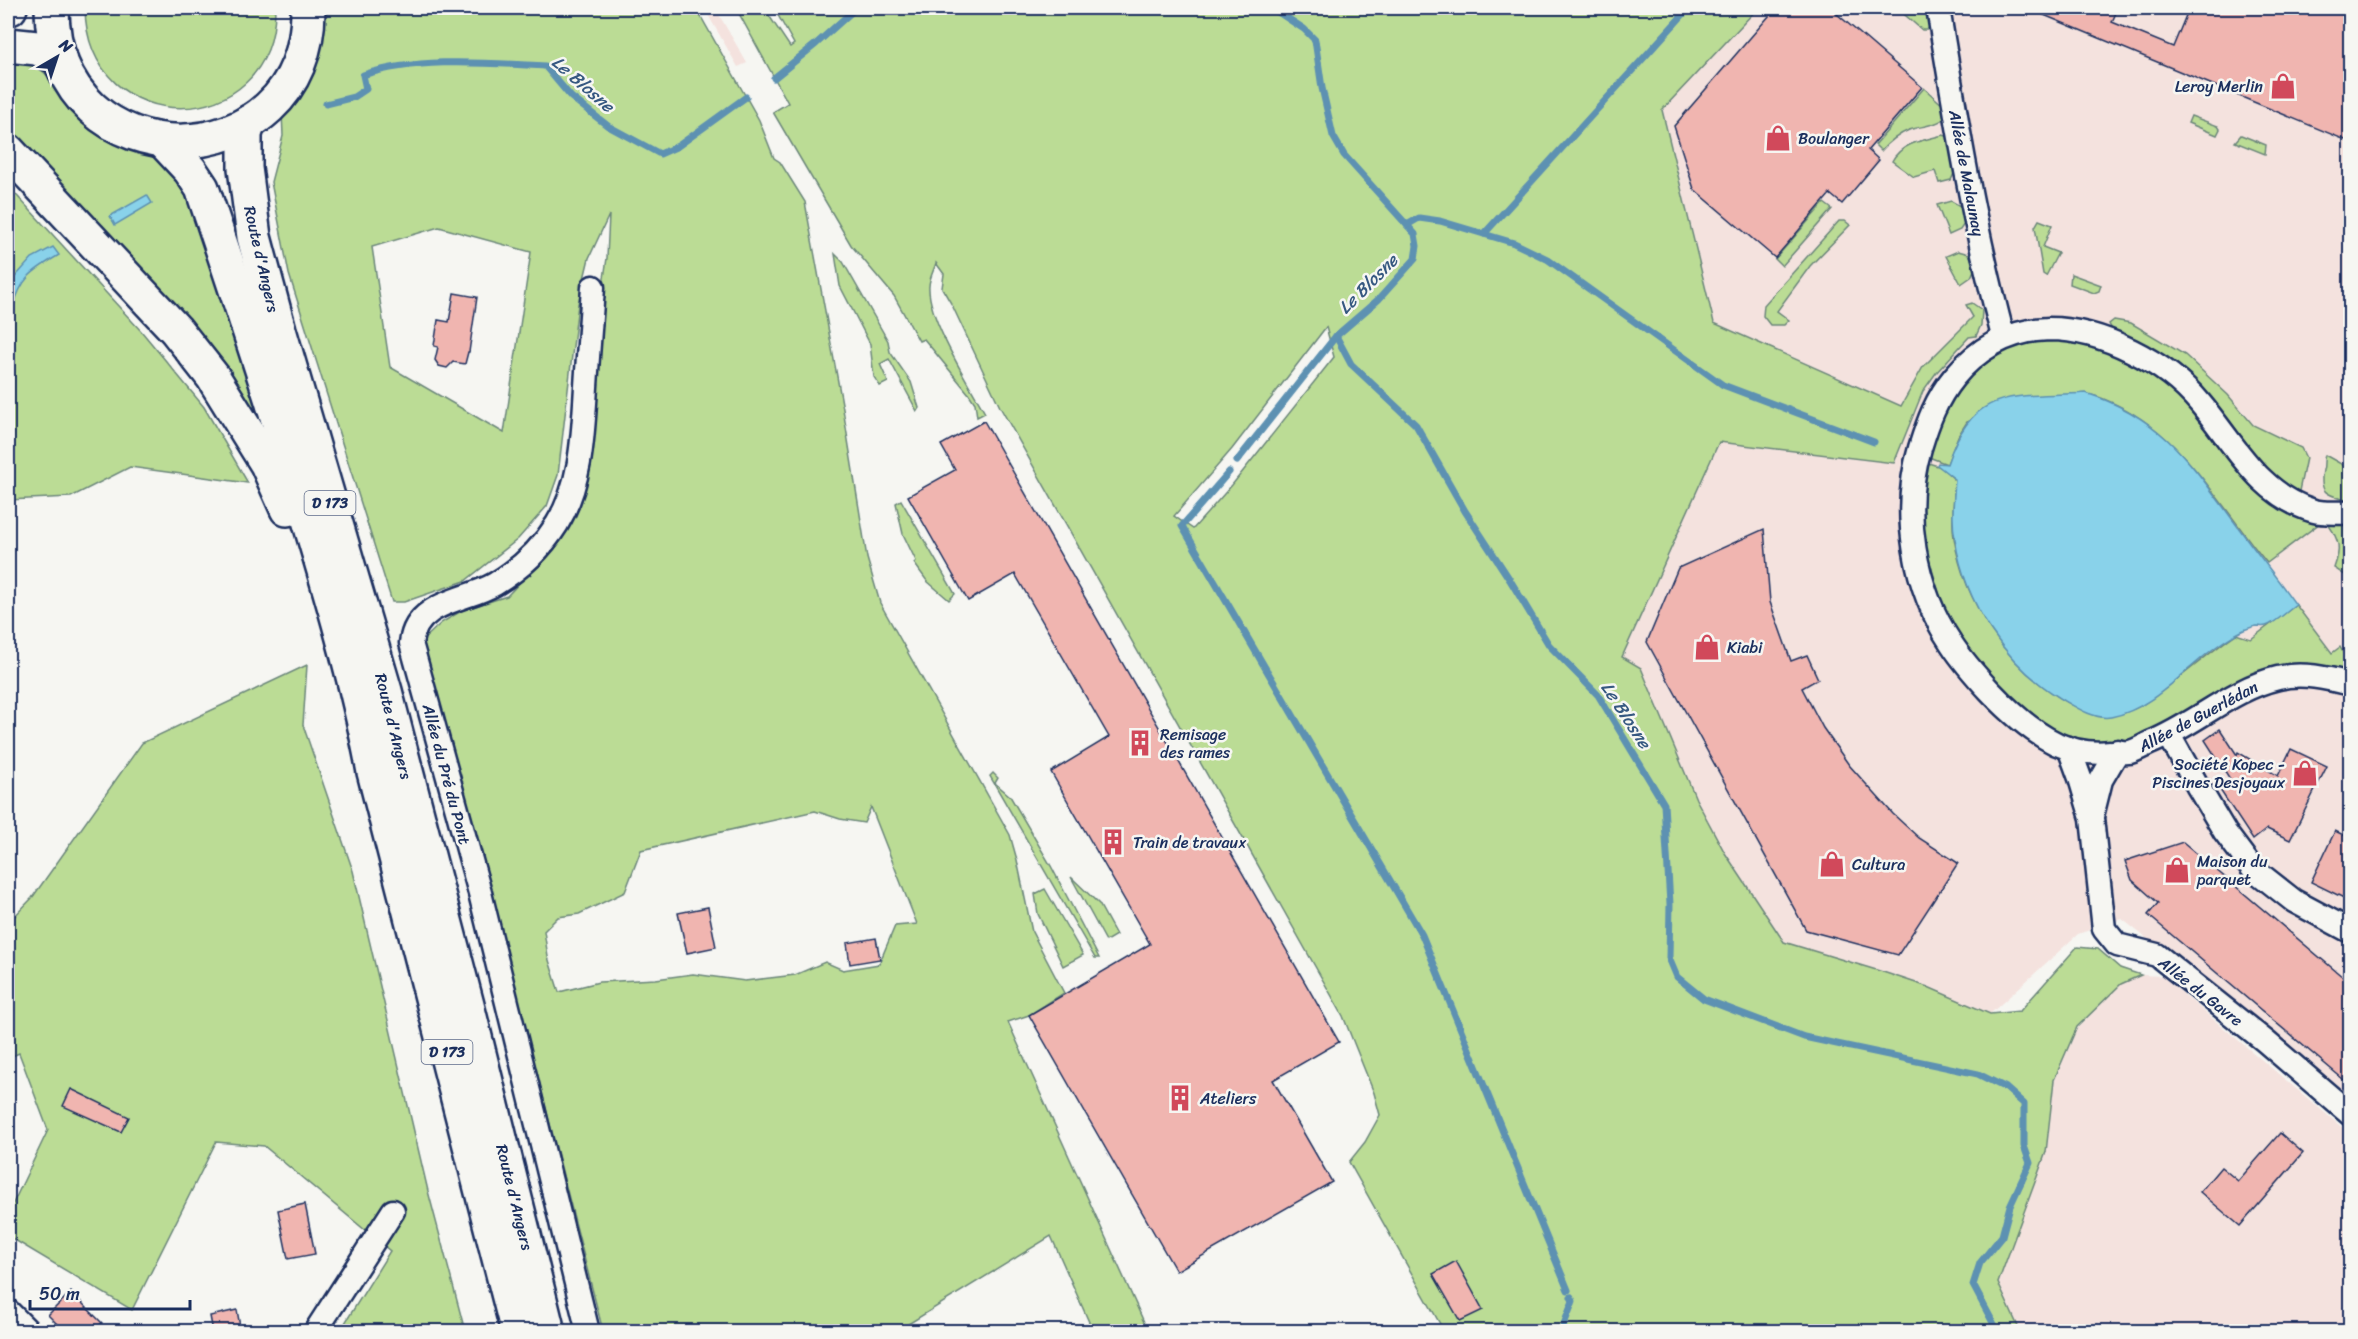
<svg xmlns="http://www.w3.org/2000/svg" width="2358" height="1339" font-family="Sriracha,sans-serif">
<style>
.built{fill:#f4e2de}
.green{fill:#bbdc95;stroke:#6b867a;stroke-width:1.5;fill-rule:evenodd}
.water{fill:#89d2ea;stroke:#5d91b2;stroke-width:1.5}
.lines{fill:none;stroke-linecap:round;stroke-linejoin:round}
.stream{stroke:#5d91b2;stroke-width:7}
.building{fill:#f0b5b0;stroke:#1b2f5e;stroke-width:1.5}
.minor-casing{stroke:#1b2f5e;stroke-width:27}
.trunk-casing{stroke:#1b2f5e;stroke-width:38}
.minor{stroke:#f6f6f2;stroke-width:22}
.trunk{stroke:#f6f6f2;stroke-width:33}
.labels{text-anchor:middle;stroke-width:5;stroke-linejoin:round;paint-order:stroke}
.shield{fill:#f6f6f2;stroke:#5d6b8a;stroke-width:1.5}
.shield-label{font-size:15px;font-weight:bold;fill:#1b2f5e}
.poi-label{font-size:16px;fill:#1b2f5e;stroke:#f6f6f2;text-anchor:start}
.street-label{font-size:16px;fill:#1b2f5e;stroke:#f6f6f2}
.water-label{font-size:18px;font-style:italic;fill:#365881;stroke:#f6f6f2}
</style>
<rect width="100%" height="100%" fill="#f6f6f2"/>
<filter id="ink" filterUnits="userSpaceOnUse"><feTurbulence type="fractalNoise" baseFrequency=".0167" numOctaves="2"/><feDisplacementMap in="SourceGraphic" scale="12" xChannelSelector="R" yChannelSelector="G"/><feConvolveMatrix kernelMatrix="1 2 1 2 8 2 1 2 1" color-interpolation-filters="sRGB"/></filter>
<g filter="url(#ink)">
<g class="built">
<path d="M704,8H715L747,63L738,67Z"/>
<path d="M1750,8H2350V1106L2211,989L2122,919L2078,934L1990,1014L1771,943L1622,658L1719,442L1894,463L1901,406L1714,323L1662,110Z"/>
<path d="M2141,975L2162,976L2350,1134V1331H2020L1998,1283L2046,1152L2054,1081L2077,1028L2121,984Z"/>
</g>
<g class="green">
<path d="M85,8H275C276,140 87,142 85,8Z"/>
<path d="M320,8H696L759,120L774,158L780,162L805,202L843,409L867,558L880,603L1010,835L1017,860L1032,932L1064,993L1029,1015L1008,1022L1148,1331H1093L1051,1236L897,1331H603L532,1054L420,643L441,623L463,610L507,596L540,561L569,516L607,258L609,215L589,258L578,304L558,475L547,506L518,539L465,581L404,602H392L289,274L271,182L283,136L282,112ZM439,227L531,252L504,433L390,367L372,247ZM871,807L917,924L895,926L879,964L843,970L825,962L795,975L745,981L693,974L656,979L599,982L559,992L548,957L544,931L558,917L579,914L625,892L641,850L815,811L840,819L864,823Z"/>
<path d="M736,8H764L790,47L794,44L774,8H1758L1662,110L1714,323L1901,406L1923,367L1973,317L1966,305L1972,303L1982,310L1981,325L1976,336L1969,337L1936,373L1923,391L1894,463L1719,442L1622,657L1641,668L1696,799L1725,853L1784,942L1883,972L1928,987L1990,1014L2020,1011L2077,947L2098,949L2120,968L2141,975L2121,984L2077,1027L2054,1080L2046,1152L1998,1283L2020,1331H1444L1349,1162L1365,1142L1380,1115L1374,1093L1343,1016L1000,407L952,305L942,288L944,274L936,263C934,270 929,279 929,286C927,318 969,384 985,413L977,417L975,403L969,394L924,339L919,341L894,296L851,245L773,112L788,103ZM1326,327L1334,357L1232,485L1193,529L1174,516L1232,449Z"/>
<path d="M1897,8H1928L1930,26L1927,30H1922Z"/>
<path d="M8,60C57,64 49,89 80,115C91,124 105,135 117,142C132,150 150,153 163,163C180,178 189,202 198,222L263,420V434L8,137Z"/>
<path d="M1924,88L1946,108V117C1937,126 1920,126 1909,130C1897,135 1889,142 1881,151L1875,145Z"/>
<path d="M2191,116L2218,126L2220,129L2217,135L2188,123Z"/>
<path d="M1943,135L1950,137L1957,167L1951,180L1939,183L1935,171L1914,177L1892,161C1902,142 1925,140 1943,135Z"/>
<path d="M2241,135L2266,145L2265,154L2235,142Z"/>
<path d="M8,186L142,332L204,407L248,483L130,467L71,497L8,500Z"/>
<path d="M1951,201L1962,207L1966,221L1960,230L1949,235L1937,205Z"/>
<path d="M1824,203L1832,209L1782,266L1775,259Z"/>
<path d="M2039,220L2052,225L2043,247L2058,253L2046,276L2043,274L2035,227Z"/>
<path d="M1839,221H1845L1850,225L1810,266L1777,311L1789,320L1784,325H1770L1763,316L1764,305Z"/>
<path d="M1958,251L1969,254L1975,268L1971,277L1961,284L1946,256Z"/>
<path d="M835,254L843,262L888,341L890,352L911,382L919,408L917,411L889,359L880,364L888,382L880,386L874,377L870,344L840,286Z"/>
<path d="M2071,274L2101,285L2099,291L2094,293L2070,284Z"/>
<path d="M2114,320L2131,323L2185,355L2228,395L2253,425L2301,448L2306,458L2299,491C2274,490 2245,440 2230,421C2200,382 2155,359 2114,333L2109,324Z"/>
<path d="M2058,341C2103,345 2162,372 2191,407C2237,462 2244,503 2320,523L2267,563C2222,508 2184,437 2117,405C2107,400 2094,394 2083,394C2044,394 2004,411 1967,422L1958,436L1947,464L1926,456L1932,435L1960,383L2004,350L2025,343Z"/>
<path d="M2325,455L2350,469V501C2329,495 2318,495 2323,470C2325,464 2323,460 2325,455Z"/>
<path d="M1925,462L1941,467L1955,480C1954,499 1951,519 1954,538C1964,601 2005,664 2059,697C2064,700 2069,704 2075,706C2082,709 2125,710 2133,709C2147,707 2216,646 2236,634L2251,639L2296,605L2332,653L2340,647L2350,665V672L2334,667L2294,665L2116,747L2066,738L2040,723L2009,699L1962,644L1945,613L1925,546L1922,505Z"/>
<path d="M901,500L955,594L949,600L927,581L914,563L916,561L903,534L896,503Z"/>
<path d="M2350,523V576L2345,575L2334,568C2341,549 2340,541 2328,524Z"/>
<path d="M307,665L303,725L353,871L428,1191L465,1331H340L390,1251L264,1146L216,1142L132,1310L8,1236V1214L48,1130L19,1053L8,1058V923L32,898L142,743Z"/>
<path d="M993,773L998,778L995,783L1010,796L1051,866L1099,958H1095L990,776Z"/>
<path d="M1071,877L1099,904L1116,935L1106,941Z"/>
<path d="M1045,889L1083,955L1063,966L1038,914L1035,894Z"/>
</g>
<g class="water">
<path d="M147,195L152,203L115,225L110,216Z"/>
<path d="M53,247L59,255C32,271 21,278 13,308L8,307V285L32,258Z"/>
<path d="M2086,393C2164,418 2192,465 2238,527C2257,553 2277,578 2296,605C2287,611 2276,623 2266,626C2263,627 2260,626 2257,626C2244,628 2230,637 2220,644C2185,668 2154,709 2111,717C2094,720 2074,706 2060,698C2005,664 1965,603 1955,539C1951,519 1954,499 1955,479L1937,465L1938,463L1947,464C1974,384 2015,398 2086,393Z"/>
</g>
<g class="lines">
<g class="stream">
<path d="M1272,8L1304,29L1315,40L1322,88L1333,136L1344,155L1415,234L1417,246L1415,259L1379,299L1336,336L1351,364L1416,425L1465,511L1510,580L1549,645L1598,695L1664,804L1670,904L1669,958L1677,977L1704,999L1804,1037L1978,1074L2006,1088L2024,1104V1146L2030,1163L2010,1206L2002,1236L1980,1263L1973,1285L1998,1332"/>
<path d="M774,78L816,44L856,8"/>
<path d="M326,104L354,97L366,89L363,75C420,57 485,63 545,66L571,97L608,126L660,154L678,146L746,97"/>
<path d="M1407,225L1419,218L1440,221L1514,243L1547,259L1723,385L1874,442"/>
<path d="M1484,234L1689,8"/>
<path d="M1237,461L1336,336"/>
<path d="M1229,472L1182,526L1422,935L1568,1290"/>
<path d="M1561,1332L1573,1301L1571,1297"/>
</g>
</g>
<g class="building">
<path d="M1776,8H1830L1922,87L1868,150L1879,160L1842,204L1830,194L1775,258L1694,189L1674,126Z"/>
<path d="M2027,8H2118L2112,22L2173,47L2189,8H2350V142Z"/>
<path d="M454,293L477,297L469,352H468L465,364L453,362L447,368L439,366L435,360L438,347L434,346L438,320L449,322Z"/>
<path d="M984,421L1339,1042L1273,1080L1332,1182L1176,1271L1029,1015L1150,944L1051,772L1109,737L1015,574L968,601L908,496L955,470L941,445Z"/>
<path d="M1764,529L1770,602L1791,661L1807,655L1818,679L1802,688L1823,728L1849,765L1893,814L1919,838L1958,863L1898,955L1806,930L1647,642L1678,568Z"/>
<path d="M2220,729L2237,755L2238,752L2278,776L2291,749L2327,766L2290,840L2267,829L2253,840L2218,787L2230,779L2205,740Z"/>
<path d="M2335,831L2350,838V901L2311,882Z"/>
<path d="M2183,842L2350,983V1085L2148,915L2158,903L2132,880L2125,861Z"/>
<path d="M708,907L716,947L687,953L678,913Z"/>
<path d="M876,938L880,959L850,964L847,943Z"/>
<path d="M71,1089L129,1117L121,1132L63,1106Z"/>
<path d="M2280,1133L2303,1153L2240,1226L2200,1192L2221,1167L2238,1181Z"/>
<path d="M305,1204L315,1254L288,1259L278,1210Z"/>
<path d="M1456,1261L1483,1310L1460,1321L1433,1274Z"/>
<path d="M71,1292L102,1323L93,1332H65L48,1315Z"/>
<path d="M237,1310L241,1332H213L210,1316Z"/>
</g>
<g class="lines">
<g class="minor-casing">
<g id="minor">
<path d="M1938,8C1956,118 1974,228 2003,336"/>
<path d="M2350,513C2339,512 2325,514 2314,511C2259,495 2234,443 2200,403C2166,362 2102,329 2049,329C2010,330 1979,347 1954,377C1936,399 1928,422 1920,448C1901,512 1914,588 1951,643C1962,660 1976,676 1990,691C2009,711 2032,732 2057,744C2075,752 2093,754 2111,752C2117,751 2124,753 2130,752C2137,750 2145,745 2152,742C2196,724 2231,689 2278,678C2302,672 2327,678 2350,684"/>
<path d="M2169,735L2197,785L2225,832L2252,868L2294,901L2350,931"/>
<path d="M2069,748L2080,778L2092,818L2104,929L2117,945L2157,955L2265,1041L2350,1114"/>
<path d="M2092,816L2101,780L2118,751"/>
<path d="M8,1311L29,1332"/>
<path d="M315,1332L393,1211"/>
<path d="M588,1332L480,893L411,643C416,601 466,601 495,584C520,569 542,548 557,524C582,483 583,434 586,387C588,353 591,320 593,287"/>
</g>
</g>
<g class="trunk-casing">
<g id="trunk">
<path d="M8,8H10"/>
<path d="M52,8C52,187 310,184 308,8"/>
<path d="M8,45L37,48L60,58"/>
<path d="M249,122L245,134V168L254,237L279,330L385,691L467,1005L548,1332"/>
<path d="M163,141L190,170L202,188C237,292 271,395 303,500C330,590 357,680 374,772L518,1332"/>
<path d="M8,151L176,330L213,377L267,464L287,509"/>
</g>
</g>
<use href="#minor" class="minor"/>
<use href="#trunk" class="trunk"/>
</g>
</g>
<defs>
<g id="shop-bare" transform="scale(2.07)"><path d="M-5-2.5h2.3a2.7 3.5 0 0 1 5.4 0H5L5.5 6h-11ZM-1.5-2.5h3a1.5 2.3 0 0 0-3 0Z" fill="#d1495b" stroke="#f6f6f2" stroke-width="2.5" paint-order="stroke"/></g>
<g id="building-bare" transform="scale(2.07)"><path d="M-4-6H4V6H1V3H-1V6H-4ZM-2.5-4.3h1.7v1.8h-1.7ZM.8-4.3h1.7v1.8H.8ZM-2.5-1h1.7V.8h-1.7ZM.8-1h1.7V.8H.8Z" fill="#d1495b" stroke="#f6f6f2" stroke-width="2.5" paint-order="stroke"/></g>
</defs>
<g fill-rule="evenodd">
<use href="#shop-bare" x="2283" y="86"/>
<use href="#shop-bare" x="1778" y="138"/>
<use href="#shop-bare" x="1707" y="647"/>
<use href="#building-bare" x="1140" y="743"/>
<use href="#shop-bare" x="2305" y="773"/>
<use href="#building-bare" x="1113" y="842"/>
<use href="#shop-bare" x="1832" y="864"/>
<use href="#shop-bare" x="2177" y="870"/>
<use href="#building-bare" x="1180" y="1098"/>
</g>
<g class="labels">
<g class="shield">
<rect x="304.5" y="491" width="51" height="24" rx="4.5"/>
<rect x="421.5" y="1040" width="51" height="24" rx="4.5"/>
</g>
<g class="shield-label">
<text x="330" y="508">D 173</text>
<text x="447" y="1057">D 173</text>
</g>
<g class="poi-label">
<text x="2263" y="92" text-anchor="end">Leroy Merlin</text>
<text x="1798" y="144">Boulanger</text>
<text x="1727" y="653">Kiabi</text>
<text x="1160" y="740">Remisage<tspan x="1160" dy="18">des rames</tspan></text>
<text x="2285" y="770" text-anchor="end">Société Kopec -<tspan x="2285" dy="18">Piscines Desjoyaux</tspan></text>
<text x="1133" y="848">Train de travaux</text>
<text x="2197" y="867">Maison du<tspan x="2197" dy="18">parquet</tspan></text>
<text x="1852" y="870">Cultura</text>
<text x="1200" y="1104">Ateliers</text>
</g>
<g class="street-label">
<text transform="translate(1967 173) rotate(79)" y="6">Allée de Malaunay</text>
<text transform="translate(262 259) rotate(77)" y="6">Route d'Angers</text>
<text transform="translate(2198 716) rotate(-28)" y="6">Allée de Guerlédan</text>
<text transform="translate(394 726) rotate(76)" y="6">Route d'Angers</text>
<text transform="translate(447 774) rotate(75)" y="6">Allée du Pré du Pont</text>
<text transform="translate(2201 991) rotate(38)" y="6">Allée du Gavre</text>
<text transform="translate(515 1197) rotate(76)" y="6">Route d'Angers</text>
</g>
<g class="water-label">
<text transform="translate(583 84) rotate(41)" y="6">Le Blosne</text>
<text transform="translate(1368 284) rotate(-45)" y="6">Le Blosne</text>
<text transform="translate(1626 715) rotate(57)" y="6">Le Blosne</text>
</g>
</g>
<rect width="2358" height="1339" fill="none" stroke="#f6f6f2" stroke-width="30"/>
<rect x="15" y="15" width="2328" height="1309" fill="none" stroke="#1b2f5e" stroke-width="2" filter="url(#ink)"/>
<g transform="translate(57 57) rotate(39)" stroke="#f6f6f2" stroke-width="4.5" paint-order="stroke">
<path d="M0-4.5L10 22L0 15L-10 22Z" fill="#1b2f5e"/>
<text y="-9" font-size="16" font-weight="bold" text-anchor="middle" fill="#1b2f5e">N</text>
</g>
<path d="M30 1300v9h160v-9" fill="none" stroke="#1b2f5e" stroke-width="3"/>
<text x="39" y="1300" font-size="18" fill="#1b2f5e" stroke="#f6f6f2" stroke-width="4.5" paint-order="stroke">50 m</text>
</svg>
